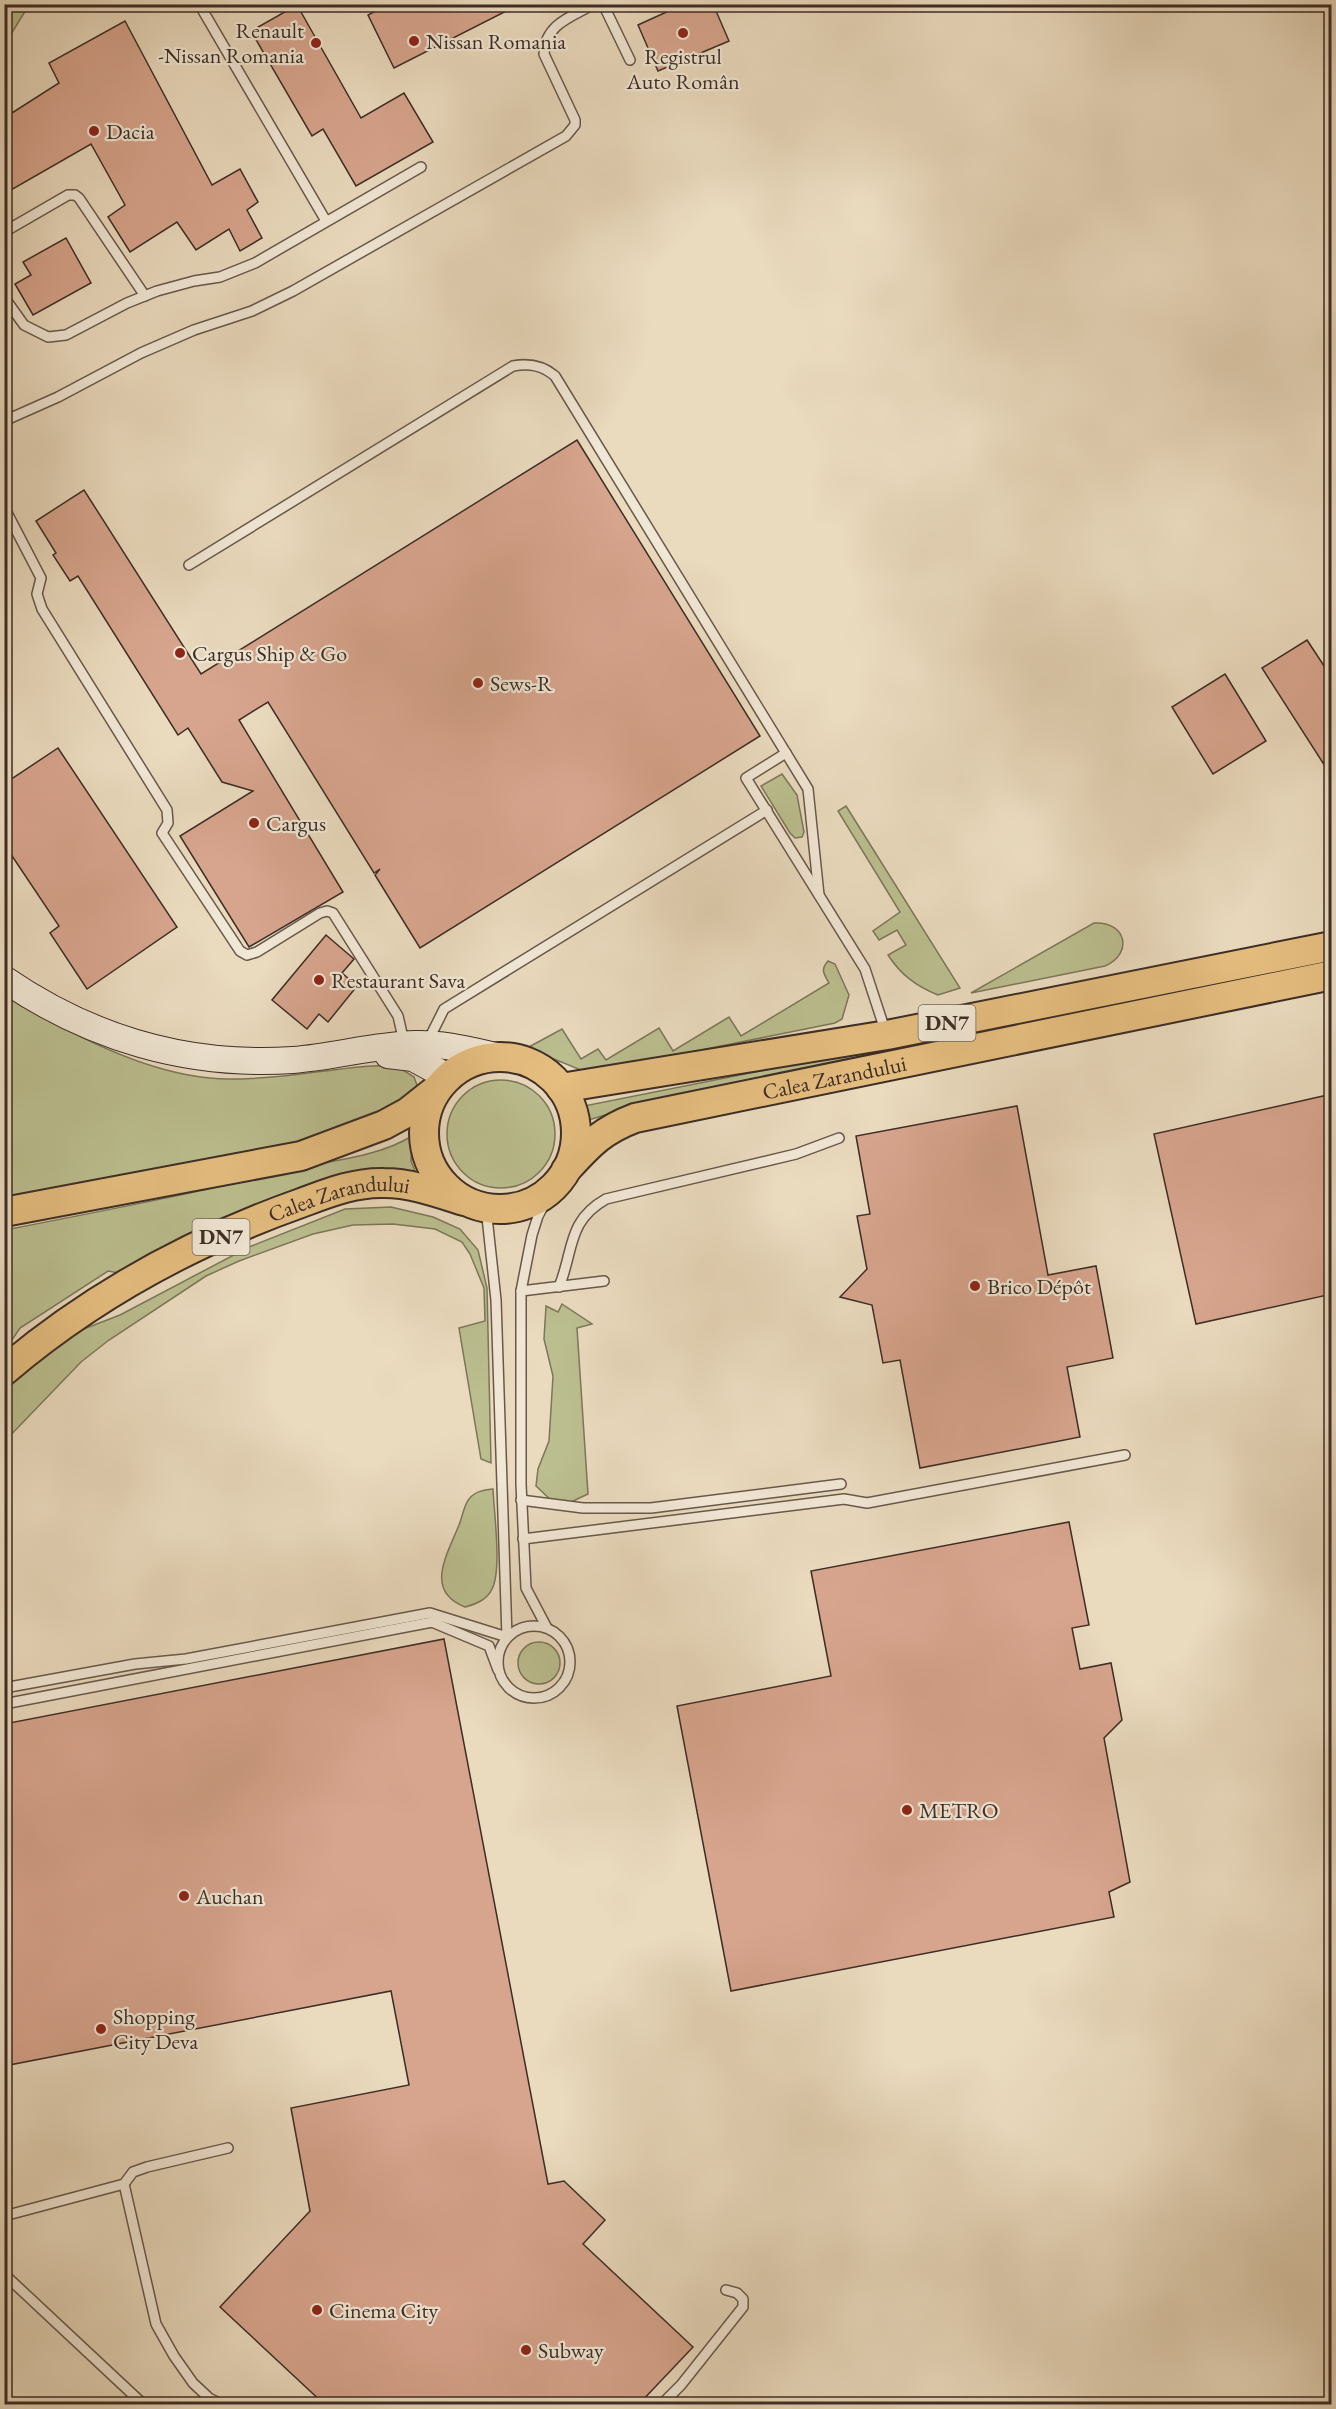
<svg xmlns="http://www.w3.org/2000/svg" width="1336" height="2409" font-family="'EB Garamond',serif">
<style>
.green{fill:#bbbe8f;stroke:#7c765a;stroke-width:1.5}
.building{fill:#d7a48d;stroke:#3c2d25;stroke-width:1.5}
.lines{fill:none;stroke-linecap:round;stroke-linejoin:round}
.lane-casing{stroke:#68584b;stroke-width:12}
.secondary-casing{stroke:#3c2d25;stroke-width:28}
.primary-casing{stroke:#3c2d25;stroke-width:32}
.lane{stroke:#f1e7d5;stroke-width:9}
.secondary{stroke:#f1e7d5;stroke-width:26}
.primary{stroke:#e5bd7f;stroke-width:28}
.poi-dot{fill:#8f2418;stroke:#f1e7d5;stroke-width:2}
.labels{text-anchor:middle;stroke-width:4.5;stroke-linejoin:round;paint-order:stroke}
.shield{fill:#f1e7d5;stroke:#72655a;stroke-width:1.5}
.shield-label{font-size:21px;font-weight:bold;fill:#3c2d25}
.poi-label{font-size:22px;fill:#3c2d25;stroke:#f1e7d5;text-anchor:start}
.street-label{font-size:22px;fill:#3c2d25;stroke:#f1e7d5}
</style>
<rect width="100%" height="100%" fill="#eadabe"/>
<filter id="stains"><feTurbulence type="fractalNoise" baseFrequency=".00333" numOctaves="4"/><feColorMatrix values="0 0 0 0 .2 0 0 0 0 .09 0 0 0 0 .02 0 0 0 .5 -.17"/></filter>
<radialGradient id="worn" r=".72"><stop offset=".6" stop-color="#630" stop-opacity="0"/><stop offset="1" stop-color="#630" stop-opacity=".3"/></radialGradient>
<g class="green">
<path d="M5,4L29,5L5,44L4,5Z"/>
<path d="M782,774L797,795L804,832L802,837L795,838L790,833L761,786Z"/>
<path d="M846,806L960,988L938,995C916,986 901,975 888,955L906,945L897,930L879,940L873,931L900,912L838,811Z"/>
<path d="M1094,923C1126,921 1134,953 1105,966L971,993Z"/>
<path d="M1331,958V967L1312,972L605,1115L582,1122L579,1107Z"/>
<path d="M828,961L835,964L849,995L842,1019L835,1023L588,1073L527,1048L562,1029L581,1059L598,1049L606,1060L659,1028L673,1051L729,1017L741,1036L829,983C824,974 820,970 828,961Z"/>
<path d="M4,993C67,1033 153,1079 229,1079C258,1079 287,1076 316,1072C337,1070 378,1062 398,1068C404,1070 409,1074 414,1077L418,1088L355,1134L5,1206Z"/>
<circle cx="501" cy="1134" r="54"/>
<path d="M412,1136L411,1161L419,1182L399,1175L124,1274L108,1271L20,1328L5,1350V1230C103,1211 201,1192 299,1168C335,1160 380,1156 412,1136Z"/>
<path d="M391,1207L433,1217L460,1229L478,1250L487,1288L491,1463L481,1459L459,1328L485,1321L484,1288L470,1254L462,1242L435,1229L393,1224L353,1225L313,1234L239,1261L206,1276L109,1340L81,1362L5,1441V1378L50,1342L120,1315L249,1247L345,1209Z"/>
<path d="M562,1304L592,1324L577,1328L588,1494L569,1503H554L536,1486L538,1469L549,1441L553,1376L544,1339L546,1306L558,1312Z"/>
<path d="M493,1489C494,1513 502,1570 492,1589C487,1600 476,1604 465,1607C424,1591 447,1555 459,1525C462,1518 464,1505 469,1499C475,1491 484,1490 493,1489Z"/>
<circle cx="539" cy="1663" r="21"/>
</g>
<g class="building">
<path d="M389,4H520L394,68L368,15Z"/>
<path d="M684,4H713L729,41L658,71L638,25Z"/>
<path d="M297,5L361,118L404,93L433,142L356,186L323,129L312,136L251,31Z"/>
<path d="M125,21L212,185L240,169L258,202L247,210L262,238L240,251L229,229L196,250L177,222L130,252L108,217L125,205L91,144L4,194V118L59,83L49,63Z"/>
<path d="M66,238L91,283L33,315L15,284L31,275L23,262Z"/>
<path d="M577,440L760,736L420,948L375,875L380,869L374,873L268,702L239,720L343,892L249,947L180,836L253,791L222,782L188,728L178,735L78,576L70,581L53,555L56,553L36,521L84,490L201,674Z"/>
<path d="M1307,640L1332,678V777L1262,668Z"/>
<path d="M1225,674L1266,741L1213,774L1172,707Z"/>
<path d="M58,748L177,927L87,989L50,933L59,926L4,844V784Z"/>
<path d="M326,935L354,959L342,973L357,986L328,1022L319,1014L307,1029L272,1000Z"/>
<path d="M1332,1094V1294L1196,1324L1154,1134Z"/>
<path d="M1017,1106L1048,1275L1096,1266L1113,1358L1067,1367L1080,1437L920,1468L900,1360L883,1363L872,1305L840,1297L867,1269L857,1216L870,1214L856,1136Z"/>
<path d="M1069,1522L1089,1625L1072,1628L1080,1669L1111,1663L1122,1720L1104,1738L1130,1882L1109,1892L1114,1917L731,1991L677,1706L831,1676L811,1571Z"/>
<path d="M444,1639L548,2184L564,2181L605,2220L583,2244L693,2347L639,2404H324L220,2307L310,2211L291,2108L409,2085L391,1991L4,2066V1724Z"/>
</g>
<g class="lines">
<g class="lane-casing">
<g id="lane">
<path d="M199,4L326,221"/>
<path d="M603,4L630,60"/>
<path d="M4,232L68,195H75L79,198L145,296"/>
<path d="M4,297L24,325L48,337L66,335L127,303L157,291L194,281L220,277L255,263L421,167"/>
<path d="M4,421L58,397L141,353L194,330L252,311L293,291L566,136L575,125V120L544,54C545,24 571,17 594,4"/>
<path d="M4,507L41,578L37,594L42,609L167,810L168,823L162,833L240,951L247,955L257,952L320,913L327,911L333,913L398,1016L404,1042"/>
<path d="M189,565L513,366C529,363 542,365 555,376L808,789L819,895"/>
<path d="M786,753L746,778L865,969L886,1033"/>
<path d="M428,1041L444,1009L767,810"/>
<path d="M559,1287C574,1250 567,1221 606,1199L796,1154L839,1138"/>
<path d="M521,1291L604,1281"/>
<path d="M521,1500L583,1508H651L841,1484"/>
<path d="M523,1539L844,1499L867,1503L1125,1455"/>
<circle cx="534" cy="1662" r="36"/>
<path d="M547,1628L526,1588L521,1484V1291L532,1235L538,1216L553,1188"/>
<path d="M4,1688L135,1664L186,1659L430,1613L507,1637L496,1300L486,1208"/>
<path d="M4,1704L432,1622L489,1646L498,1670"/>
<path d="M124,2184L156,2324L174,2356L193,2383L209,2398L221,2404"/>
<path d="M4,2216L124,2184L133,2172L147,2167L228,2148"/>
<path d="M4,2274L143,2404"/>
<path d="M662,2404L681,2385L743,2307V2299L737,2293L726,2290"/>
</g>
</g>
<g class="secondary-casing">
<g id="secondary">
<path d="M4,979C90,1038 188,1067 293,1060C334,1057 374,1045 415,1044C446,1043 476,1052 506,1058"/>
<path d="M388,1055L413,1058L448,1077"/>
</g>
</g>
<g class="primary-casing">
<g id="primary">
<circle cx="500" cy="1133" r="76"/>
<path d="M561,1088L887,1035L1332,946"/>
<path id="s1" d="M566,1170C590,1144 601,1131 635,1118L1332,975"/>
<path d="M4,1212L301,1156L384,1125L408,1112L437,1089"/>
<path id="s2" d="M4,1371C91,1297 194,1241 301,1203C328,1193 355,1182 384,1183C412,1183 439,1193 464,1201"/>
</g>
</g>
<use href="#lane" class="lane"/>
<use href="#secondary" class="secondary"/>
<use href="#primary" class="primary"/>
</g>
<g class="poi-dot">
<circle cx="683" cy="33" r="6"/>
<circle cx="414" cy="41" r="6"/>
<circle cx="316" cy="43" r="6"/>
<circle cx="94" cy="131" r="6"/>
<circle cx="180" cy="653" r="6"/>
<circle cx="478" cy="683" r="6"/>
<circle cx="254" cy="823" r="6"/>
<circle cx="319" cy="980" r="6"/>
<circle cx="975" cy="1286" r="6"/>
<circle cx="907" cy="1810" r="6"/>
<circle cx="184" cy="1896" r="6"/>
<circle cx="101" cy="2029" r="6"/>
<circle cx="317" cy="2310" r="6"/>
<circle cx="526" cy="2350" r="6"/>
</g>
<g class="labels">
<g class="shield">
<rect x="918.5" y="1005" width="57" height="36" rx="4.5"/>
<rect x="192.5" y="1219" width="57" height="36" rx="4.5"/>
</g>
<g class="shield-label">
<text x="947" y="1030">DN7</text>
<text x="221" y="1244">DN7</text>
</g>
<g class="poi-label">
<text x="304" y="38" text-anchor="end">Renault<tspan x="304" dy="25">-Nissan Romania</tspan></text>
<text x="426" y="49">Nissan Romania</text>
<text x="683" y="64" text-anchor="middle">Registrul<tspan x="683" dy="25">Auto Român</tspan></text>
<text x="106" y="139">Dacia</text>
<text x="192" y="661">Cargus Ship &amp; Go</text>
<text x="490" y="691">Sews-R</text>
<text x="266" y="831">Cargus</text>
<text x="331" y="988">Restaurant Sava</text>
<text x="987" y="1294">Brico Dépôt</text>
<text x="919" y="1818">METRO</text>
<text x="196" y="1904">Auchan</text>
<text x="113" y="2024">Shopping<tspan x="113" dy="25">City Deva</tspan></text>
<text x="329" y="2318">Cinema City</text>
<text x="538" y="2358">Subway</text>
</g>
<g class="street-label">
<text dy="8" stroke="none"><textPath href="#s1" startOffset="291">Calea Zarandului</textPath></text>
<text dy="8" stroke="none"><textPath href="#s2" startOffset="382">Calea Zarandului</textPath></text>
</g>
</g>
<rect width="1336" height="2409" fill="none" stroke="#eadabe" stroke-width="24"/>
<rect x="6" y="6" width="1324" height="2397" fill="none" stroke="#3c2d25" stroke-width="3"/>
<rect x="12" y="12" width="1312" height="2385" fill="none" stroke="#3c2d25" stroke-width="1.5"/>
<rect width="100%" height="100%" filter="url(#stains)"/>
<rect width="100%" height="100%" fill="url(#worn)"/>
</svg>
